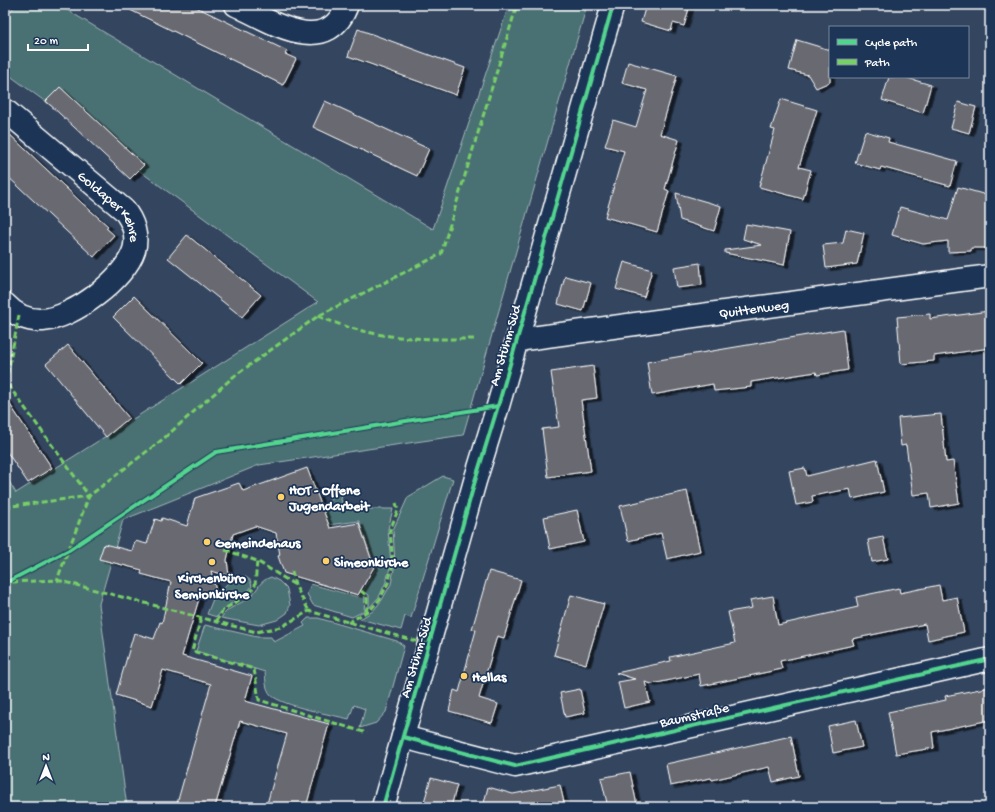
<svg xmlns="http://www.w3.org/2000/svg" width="995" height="812" font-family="'Gochi Hand',sans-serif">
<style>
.green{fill:#4a7073;stroke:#a4b8b9}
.building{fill:#676971;stroke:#fff;filter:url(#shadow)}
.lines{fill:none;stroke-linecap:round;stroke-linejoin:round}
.minor-casing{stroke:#fff;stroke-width:25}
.minor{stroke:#1d3557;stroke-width:22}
.quiet{stroke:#78d068;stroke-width:3;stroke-dasharray:6 3;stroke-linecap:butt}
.cycleway-casing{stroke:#1d3557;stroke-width:6}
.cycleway{stroke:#53d58f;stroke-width:4}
.poi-dot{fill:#ffd166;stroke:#1d3557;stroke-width:1.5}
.labels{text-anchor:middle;stroke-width:3.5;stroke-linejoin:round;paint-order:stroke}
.street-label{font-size:14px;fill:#fff;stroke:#1d3557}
.poi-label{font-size:14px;font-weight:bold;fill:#fff;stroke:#1d3557;text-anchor:start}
</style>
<defs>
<filter id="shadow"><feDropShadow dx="4.5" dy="2.5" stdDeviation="0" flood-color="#0009"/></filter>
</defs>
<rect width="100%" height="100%" fill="#33455f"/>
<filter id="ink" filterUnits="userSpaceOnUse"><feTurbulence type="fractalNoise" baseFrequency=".025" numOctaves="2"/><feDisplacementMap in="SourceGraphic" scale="8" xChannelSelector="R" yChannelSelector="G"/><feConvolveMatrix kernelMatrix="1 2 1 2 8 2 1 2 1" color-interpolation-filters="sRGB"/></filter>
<g filter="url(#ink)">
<g class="green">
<path d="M15,5H62V7L433,229L509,5H587L463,435L259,465L123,520L99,604L127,807H5V475L16,493L318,302L9,75L5,76V20Z"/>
<path d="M443,476L453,479L411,618L405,616L401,630L360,619L373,611L382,600L391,584L395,564L393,530L408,497Z"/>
<path d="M344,490L341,499L343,506L354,509H393L388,529L391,564L386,582L379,597L369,608V595L363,591L376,568L359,521L328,525L327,520L320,521L322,512L335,492Z"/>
<path d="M244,576L250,580L252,586C243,600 226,603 217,617L207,614L213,599L219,598C222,585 232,578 244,576Z"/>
<path d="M271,577L279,581L287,589L290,605L287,613L277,620L259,625L221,618C227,607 242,604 251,596C260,587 258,582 271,577Z"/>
<path d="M311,584L358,597L360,595L365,597L364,611L352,617L313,605L307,594Z"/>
<path d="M308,618H318L397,641L404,646L386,712L376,723L360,728L365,709L354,705L349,719C333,715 282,706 271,695C265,688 266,681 265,672L196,651L205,625L257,637H271L274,642L305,626L303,623Z"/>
</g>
<g class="building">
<path d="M120,5H192L287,51L285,54L296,59L283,85Z"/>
<path d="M646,5H690L684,26L673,23L671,31L641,22Z"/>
<path d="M358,29L465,68L456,95L348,56Z"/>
<path d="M797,40L830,50V82L816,88L808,75L789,70Z"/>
<path d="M628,62L677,76L660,134L679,140L665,189L669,191L657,232L605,217L624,151L605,146L613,120L636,127L647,90L622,83Z"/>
<path d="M889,77H904L931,85L923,113L882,100Z"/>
<path d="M60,87L144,165L130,179L46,101Z"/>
<path d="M781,99L817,110L799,167L811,170L803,199L759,187L775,130L771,129Z"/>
<path d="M325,101L429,149L417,176L313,127Z"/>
<path d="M958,102L976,107L969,133L951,128Z"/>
<path d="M5,130L83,204L108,226L106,228L114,235L94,257L5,174Z"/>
<path d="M865,131L889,138L888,142L957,161L950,186L881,167L880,170L855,163Z"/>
<path d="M958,187L990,196V248H971V251L948,252V241L923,244L892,235L900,207L948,220Z"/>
<path d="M676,193L721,206L714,231L680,220Z"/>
<path d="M746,224L790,232L784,265L725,253V250L762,245L743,239Z"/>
<path d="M846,229L864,233L857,264L826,268L823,245L843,243Z"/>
<path d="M187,235L261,295L242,317L168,258Z"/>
<path d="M624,262L652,270L644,297L616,289Z"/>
<path d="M700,263L702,285L677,288L674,267Z"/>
<path d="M565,276L591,283L583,311L558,304Z"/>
<path d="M134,296L202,363L181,384L113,317Z"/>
<path d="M989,311L990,348L934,356V361L901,364L897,317L930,314V319Z"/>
<path d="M843,329L848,370L817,375L816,372L751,382V387L714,391L713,384L652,395L647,362Z"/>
<path d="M68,345L129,418L106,437L46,364Z"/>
<path d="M593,366L597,398L581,400L591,471L548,477L542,429L559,427L551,372Z"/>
<path d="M5,397L52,468L28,483L5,449Z"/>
<path d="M941,414L946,462L953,461L959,503L931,508L929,493L913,495L906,445L901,446L898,418Z"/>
<path d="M877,459L884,492L852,499L850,489L812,496L813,502L796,505L789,471L805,468L807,476Z"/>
<path d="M307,468L330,528L359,523L374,567L358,595L284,573L278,556L280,555L276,533L255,526L233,534L227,560L229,576L211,571L217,595L201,592L182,656L252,676L245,701L329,724L306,807H266L287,734L240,721L215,807H176L211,684L163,670L152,706L116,695L134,633L154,639L160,622L162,623L171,582L141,574L142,570L99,559L104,544L132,551L135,541L147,544L155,519L161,521L162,518L187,526L195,498L239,483L243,491Z"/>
<path d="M687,491L700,551L667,559L661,533L628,541L620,506Z"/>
<path d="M577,510L584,542L550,549L544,517Z"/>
<path d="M883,537L888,559L872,562L868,540Z"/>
<path d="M489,571L521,580L504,638L497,636L479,698L498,704L492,723L449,711L454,690L459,692L476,630L472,629Z"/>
<path d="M939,585L942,600L957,597L964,632L928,640L925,624L852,639L854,645L780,661L782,669L701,686L699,674L652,684L645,682L650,702L624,708L618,682L635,679L616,673L671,661L670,657L735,643L728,612L752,608L750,600L773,596L778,625L858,607L856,597L899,588L900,593Z"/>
<path d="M571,595L604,604L586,664L554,655Z"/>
<path d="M990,687V720L932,732L934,748L896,754L888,712L946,700L945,696Z"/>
<path d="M580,689L585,713L565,717L560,693Z"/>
<path d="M856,720L862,747L833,753L828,726Z"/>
<path d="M791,736L799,776L773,782L769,767L712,780L711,778L670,786L666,764Z"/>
<path d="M630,772L637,805L626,807H608L601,778Z"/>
<path d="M431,778L457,785L451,807H443L424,802Z"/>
<path d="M560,785L565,807H483L488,787L513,794Z"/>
</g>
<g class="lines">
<g class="minor-casing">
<g id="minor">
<path d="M236,5C270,21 327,59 347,5"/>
<path id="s1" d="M5,110L124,210C133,221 138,236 134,250C125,279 73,318 43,320C28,321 15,315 5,304"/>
<path id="s2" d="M517,340L990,276"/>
<path d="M403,737L515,766L990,659"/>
<path d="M383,807L475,481L498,406L613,5"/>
</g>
</g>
<use href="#minor" class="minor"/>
<g class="quiet">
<path d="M19,315L6,382L89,496L57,580"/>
<path d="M318,316C374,340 414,339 474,339"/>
<path d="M5,507L89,496L163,439L233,377L318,316L441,254L517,5"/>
<path d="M225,550L257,561L295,585"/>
<path d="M292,571L295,585L309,611"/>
<path d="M12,582L57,580L256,632L281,627L309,611L430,645"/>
<path d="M361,591L367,596V608L365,613"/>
<path d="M201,618L192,651L254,669L259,700L367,733"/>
<path d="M216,622L223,610L249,594L255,586L257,561"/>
<path d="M348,623L371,609L380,599L388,583L393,564L390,530L398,510L396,503"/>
</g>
<g class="cycleway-casing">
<g id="cycleway">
<path d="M5,583L69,550L216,452L498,406"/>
<path d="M403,737L515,766L990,659"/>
<path d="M383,807L475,481L498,406L613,5"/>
</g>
</g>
<use href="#cycleway" class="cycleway"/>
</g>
</g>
<g class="poi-dot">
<circle cx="281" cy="497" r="4"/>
<circle cx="207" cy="542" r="4"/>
<circle cx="326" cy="561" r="4"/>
<circle cx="212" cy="562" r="4"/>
<circle cx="464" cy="676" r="4"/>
</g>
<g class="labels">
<g class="street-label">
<text dy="5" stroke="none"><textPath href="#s1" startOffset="144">Goldaper Kehre</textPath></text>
<text dy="5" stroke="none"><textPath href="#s2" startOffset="239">Quittenweg</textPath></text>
<text transform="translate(504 345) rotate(-74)" y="5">Am Stühm-Süd</text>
<text transform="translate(415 657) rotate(-74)" y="5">Am Stühm-Süd</text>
<text transform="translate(694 714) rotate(-13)" y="5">Baumstraße</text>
</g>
<g class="poi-label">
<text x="289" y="494">HOT - Offene<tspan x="289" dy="16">Jugendarbeit</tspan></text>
<text x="215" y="547">Gemeindehaus</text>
<text x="334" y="566">Simeonkirche</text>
<text x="212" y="582" text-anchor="middle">Kirchenbüro<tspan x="212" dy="16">Semionkirche</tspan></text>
<text x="472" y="681">Hellas</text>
</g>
</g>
<rect width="995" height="812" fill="none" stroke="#1d3557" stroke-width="20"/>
<rect x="10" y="10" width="975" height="792" fill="none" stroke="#fff" stroke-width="1.5" filter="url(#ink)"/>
<rect x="829" y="26" width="140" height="52" fill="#1d3557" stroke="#77869a"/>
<rect x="837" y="39" width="20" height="6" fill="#53d58f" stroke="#77869a"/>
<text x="865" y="46" font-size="12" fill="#ffffff">Cycle path</text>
<rect x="837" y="59" width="20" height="6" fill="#78d068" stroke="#77869a"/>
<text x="865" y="66" font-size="12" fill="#ffffff">Path</text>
<g transform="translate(46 766)" stroke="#1d3557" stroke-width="3" paint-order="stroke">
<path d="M0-3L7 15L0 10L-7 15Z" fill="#ffffff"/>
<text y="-6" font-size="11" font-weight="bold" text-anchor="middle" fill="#ffffff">N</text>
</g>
<path d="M28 44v6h60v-6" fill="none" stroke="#ffffff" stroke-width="2"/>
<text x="34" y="44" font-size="12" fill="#ffffff" stroke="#1d3557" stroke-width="3" paint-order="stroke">20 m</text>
</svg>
